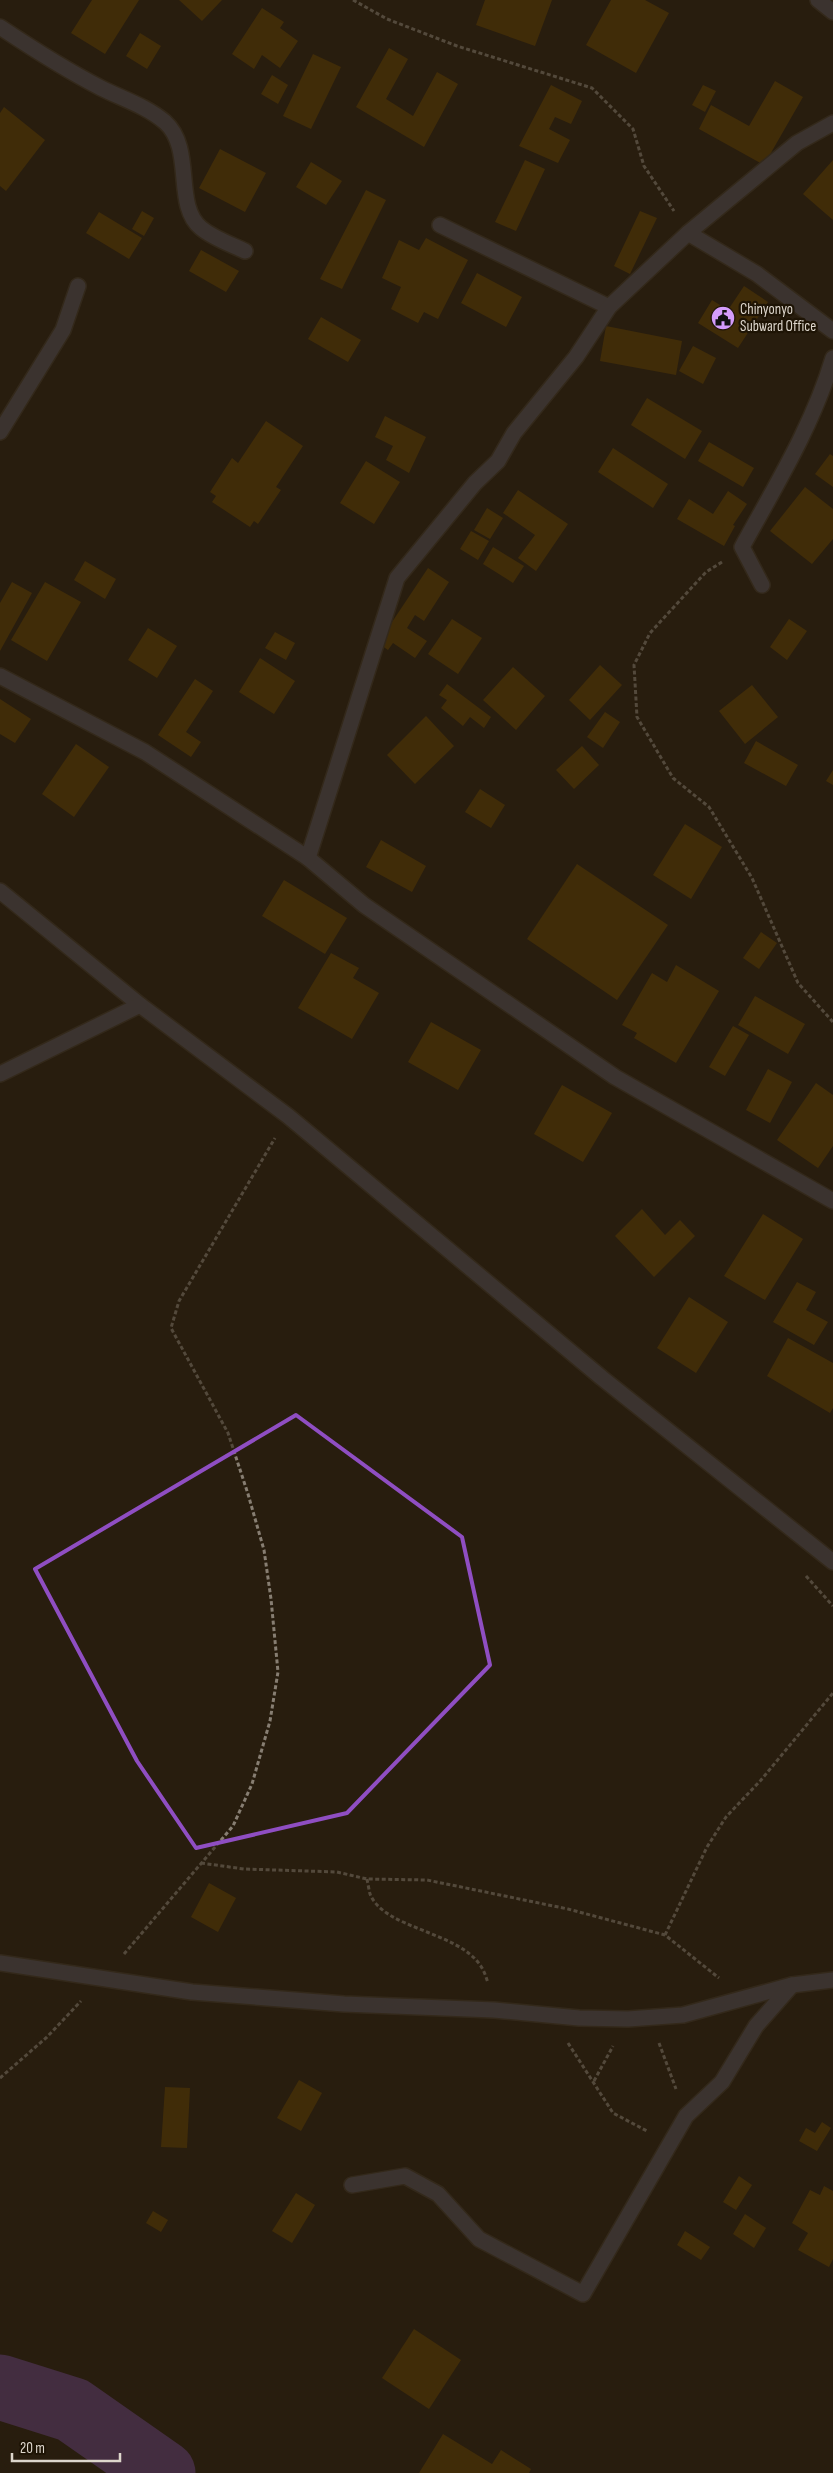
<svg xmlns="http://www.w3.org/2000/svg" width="833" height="2473" font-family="'Sofia Sans Condensed',sans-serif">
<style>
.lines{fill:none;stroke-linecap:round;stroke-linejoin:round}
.river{stroke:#64407c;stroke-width:65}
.building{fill:#5e3e00}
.street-casing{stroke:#413729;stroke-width:18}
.path{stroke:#877e72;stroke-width:3;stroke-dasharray:4 2.5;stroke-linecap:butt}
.street{stroke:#534f57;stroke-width:15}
.marked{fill:none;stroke:#8f4ec2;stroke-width:4;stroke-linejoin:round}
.labels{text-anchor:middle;stroke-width:4.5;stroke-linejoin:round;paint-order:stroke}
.poi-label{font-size:15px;fill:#ddd6cc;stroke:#1e1405;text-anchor:start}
</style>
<rect width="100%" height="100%" fill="#281d0e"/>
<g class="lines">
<path class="river" d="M0,2387L73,2410L163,2473"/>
</g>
<g class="building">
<path d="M92,0H139L105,54L71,33Z"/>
<path d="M179,0H222L202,21Z"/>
<path d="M485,0H552L535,46L476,25Z"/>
<path d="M611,0H645L669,13L636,73L586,45Z"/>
<path d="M262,8L284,22L280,28L298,41L280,68L262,55L254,69L232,54Z"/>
<path d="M140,33L161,46L147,69L126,56Z"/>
<path d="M389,48L408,59L386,99L413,116L437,72L458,84L424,147L356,107Z"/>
<path d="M313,54L341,67L311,129L283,116Z"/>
<path d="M272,75L288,85L278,104L261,94Z"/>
<path d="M775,81L803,97L764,165L699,129L711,105L749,126Z"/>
<path d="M551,85L582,101L571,124L555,117L549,129L570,140L558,163L519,146Z"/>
<path d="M703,85L716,91L705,112L692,105Z"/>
<path d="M4,107L45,140L6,191L0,186V113Z"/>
<path d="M220,149L266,173L245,212L199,188Z"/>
<path d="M525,160L545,169L516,231L495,222Z"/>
<path d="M833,160V220L803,194Z"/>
<path d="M311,162L342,181L326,205L296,187Z"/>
<path d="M366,190L386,200L342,289L320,279Z"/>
<path d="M142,211L154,218L144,236L132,229Z"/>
<path d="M640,211L657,218L630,274L614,266Z"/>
<path d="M99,212L142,238L129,259L86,233Z"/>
<path d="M426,238L468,260L438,319L424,312L418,323L391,309L401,287L382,278L399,240L419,250Z"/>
<path d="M201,250L239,271L226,292L189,271Z"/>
<path d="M477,273L522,297L506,327L461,303Z"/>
<path d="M744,286L768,302L738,348L698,323L712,300L728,310Z"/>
<path d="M321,317L361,340L348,362L308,339Z"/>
<path d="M606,326L682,341L676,375L600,361Z"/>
<path d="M693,346L716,358L703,384L679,371Z"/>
<path d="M647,398L702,431L685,459L631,425Z"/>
<path d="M385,416L426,437L409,473L386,460L393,446L375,437Z"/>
<path d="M266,421L303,446L276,487L281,490L258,524L254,521L250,527L212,502L216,496L210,492L232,458L238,463Z"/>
<path d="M709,442L754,468L743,487L698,461Z"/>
<path d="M613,448L668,484L653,508L598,472Z"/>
<path d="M830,454L833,456V487L815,474Z"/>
<path d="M366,461L400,482L374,524L340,503Z"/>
<path d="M805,487L833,509V539L812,564L770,531Z"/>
<path d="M518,490L568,524L536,571L518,558L535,535L503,513Z"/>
<path d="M728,491L747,504L733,525L735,526L724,546L677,519L689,499L713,514Z"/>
<path d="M487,508L503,518L490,539L474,530Z"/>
<path d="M471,531L489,541L478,560L460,549Z"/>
<path d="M493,547L524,566L513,583L483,564Z"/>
<path d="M85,561L116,579L105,599L74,580Z"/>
<path d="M428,568L449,582L424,621L415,615L407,628L427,641L415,658L393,643L388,650L378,643Z"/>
<path d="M12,582L32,593L0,651V603Z"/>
<path d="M45,582L81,602L47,661L11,640Z"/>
<path d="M452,619L482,638L458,674L428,654Z"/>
<path d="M789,619L807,631L787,660L770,647Z"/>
<path d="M148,628L177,646L157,678L128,660Z"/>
<path d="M275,632L295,643L286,660L265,648Z"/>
<path d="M260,658L295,681L274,714L239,692Z"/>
<path d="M600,665L622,685L590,720L569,700Z"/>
<path d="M513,667L545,696L516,730L483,700Z"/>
<path d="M195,679L213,691L186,732L201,742L191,757L158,735Z"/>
<path d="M447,684L491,717L484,728L470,717L463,726L441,708L447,700L439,695Z"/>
<path d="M752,685L778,717L745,744L719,711Z"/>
<path d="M0,699L31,719L15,743L0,734Z"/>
<path d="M605,712L620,722L603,748L587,737Z"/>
<path d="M426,716L454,746L415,784L387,755Z"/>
<path d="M756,741L798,765L786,786L744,763Z"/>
<path d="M76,744L109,767L74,817L42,794Z"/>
<path d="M582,746L599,765L574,789L556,770Z"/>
<path d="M833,770V785L826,781Z"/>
<path d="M480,789L505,805L491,828L465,812Z"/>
<path d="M685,824L722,847L691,899L653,875Z"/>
<path d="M381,840L426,866L412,892L366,867Z"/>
<path d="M577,864L668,925L617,1000L527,939Z"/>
<path d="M284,880L347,918L325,954L262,916Z"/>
<path d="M761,932L777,943L759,969L743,958Z"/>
<path d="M331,953L359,968L353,978L379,993L352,1039L298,1008Z"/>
<path d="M676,965L719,991L676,1063L634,1038L637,1033L622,1025L652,973L667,982Z"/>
<path d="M755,996L805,1024L788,1054L738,1025Z"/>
<path d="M431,1022L481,1050L458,1090L408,1062Z"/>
<path d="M733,1026L749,1035L725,1076L709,1067Z"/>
<path d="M768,1069L792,1082L770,1123L746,1110Z"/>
<path d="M816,1083L833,1095V1146L818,1168L777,1140Z"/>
<path d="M562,1085L612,1113L583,1162L534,1134Z"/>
<path d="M642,1209L665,1235L680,1220L695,1236L654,1277L615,1236Z"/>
<path d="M763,1214L803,1239L765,1300L724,1276Z"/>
<path d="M797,1282L816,1292L806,1310L828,1322L814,1345L773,1322Z"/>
<path d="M689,1297L728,1322L696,1373L657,1348Z"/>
<path d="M788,1338L833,1363V1408L830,1413L767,1376Z"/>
<path d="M209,1883L236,1898L218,1932L191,1917Z"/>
<path d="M299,2080L322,2093L301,2131L277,2118Z"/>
<path d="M165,2087L190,2088L187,2148L161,2147Z"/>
<path d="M822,2122L831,2128L817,2151L799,2141L806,2128L815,2133Z"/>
<path d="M739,2176L752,2185L736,2210L723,2202Z"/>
<path d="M824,2186L833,2191V2259L829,2267L798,2250L808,2233L792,2223L810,2190L820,2195Z"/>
<path d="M296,2193L315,2205L292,2243L272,2231Z"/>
<path d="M153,2211L168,2220L161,2232L146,2223Z"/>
<path d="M745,2214L766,2228L754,2248L733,2234Z"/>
<path d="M685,2231L710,2247L701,2260L677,2245Z"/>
<path d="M414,2329L461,2360L429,2409L382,2378Z"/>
<path d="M443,2434L492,2464L501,2450L531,2469L529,2473H419Z"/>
</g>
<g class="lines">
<g class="street-casing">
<g id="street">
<path d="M818,0L833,12"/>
<path d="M0,27C33,49 66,70 101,88C123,99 146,106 165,122C195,149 173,205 201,228C213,238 230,244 245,251"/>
<path d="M440,225L609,307"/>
<path d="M688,233L757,274L833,331"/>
<path d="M0,432L63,330L78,286"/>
<path d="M762,585L742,547C776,485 813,425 833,358"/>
<path d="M0,676L145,752L308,858L364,905L615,1077L833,1201"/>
<path d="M308,858L397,578L475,483L498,461L514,433L576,357L609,307L688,233L797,143L833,123"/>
<path d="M0,891L140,1005L288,1116L602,1378L833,1562"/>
<path d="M0,1074L140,1005"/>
<path d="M0,1963L192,1992L344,2004L494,2010L579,2018L628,2019L683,2015L792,1985L833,1980"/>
<path d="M352,2185L405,2176L438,2194L479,2239L583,2294L686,2116L722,2082L756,2026L792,1985"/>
</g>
</g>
<g class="path">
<path d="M353,0L387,19L457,46L592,88L633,129L644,166L674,211"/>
<path d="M722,562L706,572L650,633L634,665L637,717L673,778L709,807L752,878L798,983L833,1022"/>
<path d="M806,1576L833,1606"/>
<path d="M201,1863L244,1869L337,1872L367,1879L427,1880L568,1909L665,1935L719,1978"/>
<path d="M367,1879C368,1884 369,1890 370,1894C384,1929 457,1931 480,1965C484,1970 486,1977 488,1983"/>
<path d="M665,1935L707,1847L726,1817L761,1780L833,1693"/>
<path d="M124,1954L233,1826L252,1784L270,1721L278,1672L271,1599L264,1550L248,1494L228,1433L171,1328L179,1301L275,1138"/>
<path d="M568,2043L613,2113L647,2131"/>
<path d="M659,2043L676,2089"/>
<path d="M0,2078L47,2037L81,2001"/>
<path d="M594,2081L613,2046"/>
</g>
<use href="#street" class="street"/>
</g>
<path d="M0 0H833V2473H0ZM296,1415L462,1537L490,1665L347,1813L196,1848L137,1761L35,1569Z" fill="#281d0e" fill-opacity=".55" fill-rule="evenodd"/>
<path class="marked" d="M296,1415L462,1537L490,1665L347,1813L196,1848L137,1761L35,1569Z"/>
<defs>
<g id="civic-disc" transform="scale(1.25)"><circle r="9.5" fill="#d49cfb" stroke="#1e1405"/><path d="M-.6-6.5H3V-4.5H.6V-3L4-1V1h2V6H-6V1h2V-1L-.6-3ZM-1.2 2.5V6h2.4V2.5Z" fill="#111"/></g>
</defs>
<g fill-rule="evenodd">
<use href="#civic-disc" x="723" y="318"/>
</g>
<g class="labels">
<g class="poi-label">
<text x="740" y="314">Chinyonyo<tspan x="740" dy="17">Subward Office</tspan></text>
</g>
</g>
<path d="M12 2453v8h108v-8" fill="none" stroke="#ddd6cc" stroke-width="2.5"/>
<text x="20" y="2453" font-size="15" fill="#ddd6cc" stroke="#1e1405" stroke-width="4" paint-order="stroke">20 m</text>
</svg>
